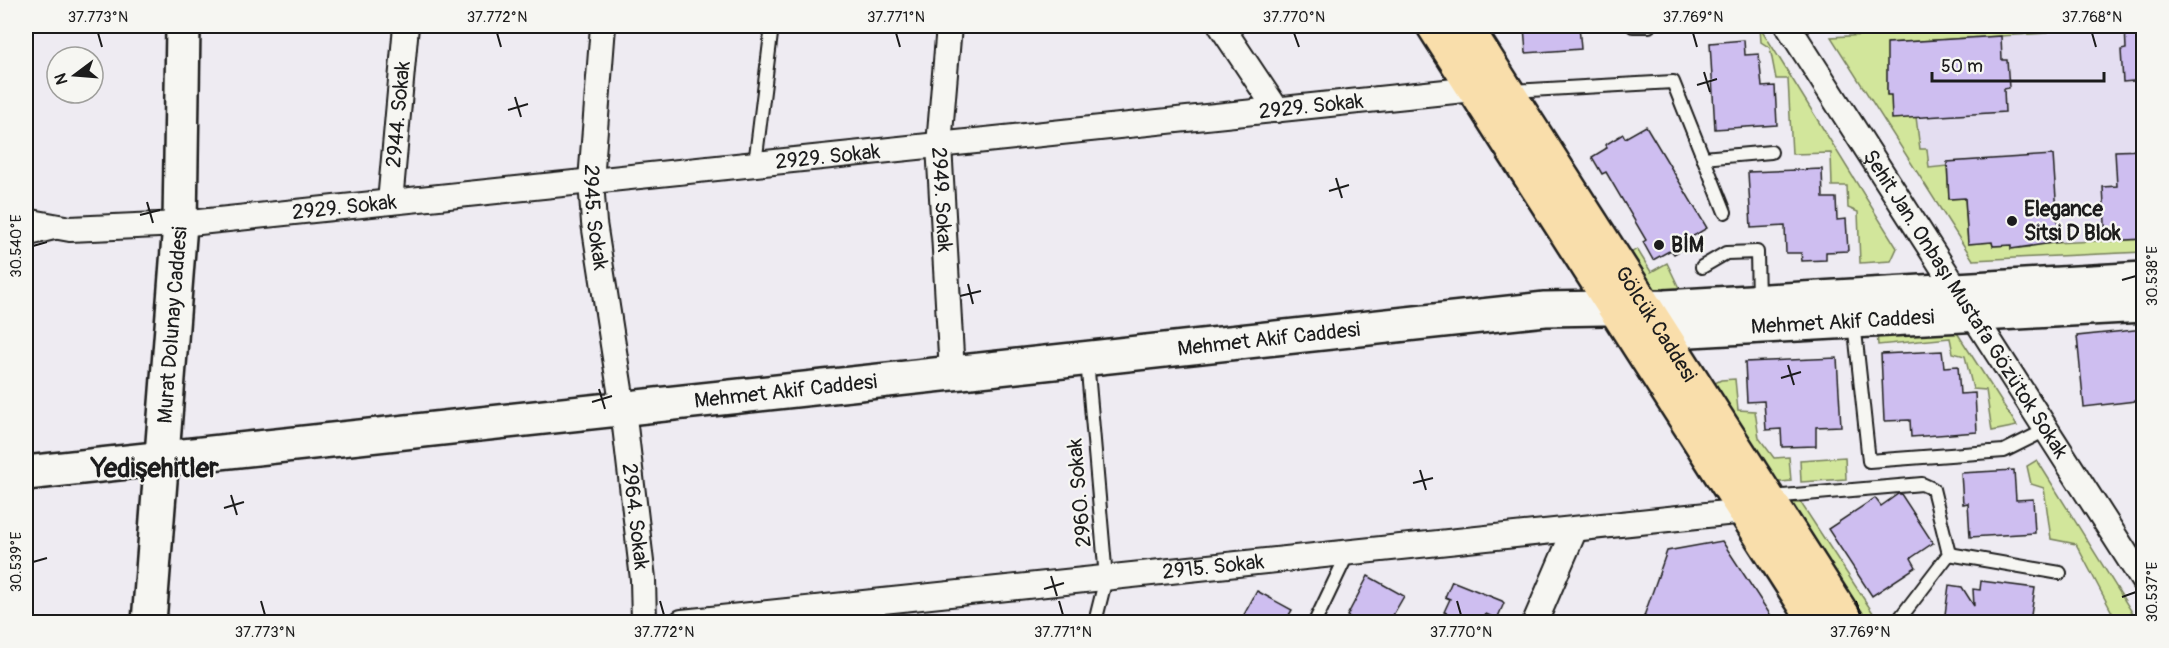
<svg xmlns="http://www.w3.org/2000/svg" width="2169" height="648" font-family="Pangolin,sans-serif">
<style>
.built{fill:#e4def1}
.green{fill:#d2e69b;stroke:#77815c;stroke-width:1.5}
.building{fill:#cebef0;stroke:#1c1c1c;stroke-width:1.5}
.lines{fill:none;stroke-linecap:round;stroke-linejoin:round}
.lane-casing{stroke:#1c1c1c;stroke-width:16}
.street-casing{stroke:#1c1c1c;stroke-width:28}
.secondary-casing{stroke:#1c1c1c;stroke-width:38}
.primary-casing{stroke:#1c1c1c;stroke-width:38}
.lane{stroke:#f6f6f2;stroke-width:12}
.street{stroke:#f6f6f2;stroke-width:24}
.secondary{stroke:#f6f6f2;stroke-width:33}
.primary{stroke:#f9deab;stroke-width:33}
.ticks{fill:none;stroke:#1c1c1c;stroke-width:2}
.poi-dot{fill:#1c1c1c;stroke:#f6f6f2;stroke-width:2}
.labels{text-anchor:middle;stroke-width:4.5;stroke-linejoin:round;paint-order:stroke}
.street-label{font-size:21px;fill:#1c1c1c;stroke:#f6f6f2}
.poi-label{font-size:21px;font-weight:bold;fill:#1c1c1c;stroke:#f6f6f2;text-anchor:start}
.district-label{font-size:27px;font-weight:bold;fill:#1c1c1c;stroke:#f6f6f2}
.neatline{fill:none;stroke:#1c1c1c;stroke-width:2}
.ticks-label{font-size:15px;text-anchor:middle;fill:#1c1c1c}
</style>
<rect width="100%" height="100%" fill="#eeebf2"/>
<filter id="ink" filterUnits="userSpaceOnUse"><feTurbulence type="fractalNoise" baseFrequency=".0167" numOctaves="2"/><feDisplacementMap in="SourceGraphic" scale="12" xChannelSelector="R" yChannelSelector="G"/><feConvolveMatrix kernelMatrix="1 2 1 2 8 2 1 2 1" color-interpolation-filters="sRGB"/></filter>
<g filter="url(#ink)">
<path class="built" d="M2026,26H2143V252L1973,260L1831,37Z"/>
<g class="green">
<path d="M2026,26H2047V33L1888,43L1887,94L1891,95L1916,117L1920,149H1927L1929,168L1947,166L1949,199L1965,198L1968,244L1992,242L1993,246L2011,245V249L2029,247L2030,244L2143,239V252L1973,260L1831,37Z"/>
<path d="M1760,27L1897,248L1891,261L1860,263L1858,212L1848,208L1847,186H1832L1831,153L1792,154L1788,79H1776L1770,48L1761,42Z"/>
<path d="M1637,249L1651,272L1667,263L1681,292L1657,293L1631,253Z"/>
<path d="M1954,328L2017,426L1992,431L1986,390L1973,389L1965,356L1953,353L1950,338L1878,345L1877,332Z"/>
<path d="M1735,379L1738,410L1755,411L1759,438L1774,458L1789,457L1791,481L1770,483L1707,387L1721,380Z"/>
<path d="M1845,457L1846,479L1801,482L1800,460Z"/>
<path d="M2037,460L2135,617L2115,618L2076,544L2051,539L2044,488L2031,484L2027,466Z"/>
<path d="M1780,503H1801L1879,622H1859Z"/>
</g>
<g class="building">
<path d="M1524,26H1579L1581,49L1526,53Z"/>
<path d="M2144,26V80L2123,82L2121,50L2126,49L2125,27Z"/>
<path d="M2001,36L2002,60H2007L2009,88L2004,89L2005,112L1892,119L1891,95H1887V43Z"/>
<path d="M1744,40L1745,55L1759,54L1762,87L1775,86L1777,125L1715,129L1710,43Z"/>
<path d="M1646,126L1707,228L1690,238L1693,243L1674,254L1671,250L1653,260L1643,242L1646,240L1606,172L1602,174L1592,157L1607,148L1605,145L1623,134L1625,138Z"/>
<path d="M2144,150V239L2106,241L2103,187L2117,186L2115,151Z"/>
<path d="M2053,155L2059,242L2011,249V245L1993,246L1992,242L1968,244L1965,198L1949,199L1947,162Z"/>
<path d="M1822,169L1823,198H1836L1837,220L1846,219L1848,251L1826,252V260L1802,261L1801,253H1786L1785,226L1751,228L1748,172Z"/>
<path d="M2144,329V400L2084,407L2077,336Z"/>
<path d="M1942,351L1944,367L1958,366L1960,394L1975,393L1977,432L1911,437L1910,420L1884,421L1881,354Z"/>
<path d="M1837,358L1841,426L1816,427V446L1782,447L1781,429L1766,430L1764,401L1747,402L1745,362Z"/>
<path d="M2014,470L2016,500L2033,499L2035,533L1970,537L1968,503L1963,504L1961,473Z"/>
<path d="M1898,494H1901L1933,543L1911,558L1916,567L1872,596L1828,529L1875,498L1881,506Z"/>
<path d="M1722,541L1775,622H1657L1644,616L1667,551Z"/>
<path d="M1368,576L1404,596L1389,622H1359L1347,616Z"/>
<path d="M1452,581L1502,601L1504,603L1497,619L1486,614L1482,622H1469L1444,612L1450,599L1445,597Z"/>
<path d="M1981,581L2035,588L2030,622H1944L1949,585L1962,587L1974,606L1973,589L1980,590Z"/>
<path d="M1257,591L1292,610L1285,622H1240Z"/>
</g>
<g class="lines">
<g class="lane-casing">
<g id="lane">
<path d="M1633,26H1649"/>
<path d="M1511,91L1673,82L1725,212"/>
<path d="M1703,158L1771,152"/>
<path d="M755,164L772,26"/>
<path d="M26,240L59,232"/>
<path d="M1702,267L1726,253L1757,252L1758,300"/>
<path d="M1854,322L1869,461L2004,451L2046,430"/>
<path d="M1087,360L1106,578L1095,622"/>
<path d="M1771,497L1922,484L1933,489L1949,554L1897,622"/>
<path d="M1949,554L2060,573"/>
<path d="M1315,622L1348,553"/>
</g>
</g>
<g class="street-casing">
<g id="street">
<path id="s1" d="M603,26L591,181L594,223L623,409L643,579L644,622"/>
<path id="s2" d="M949,26L939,145L952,373"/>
<path d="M1221,26L1277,110"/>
<path id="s3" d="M1788,26L2144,582"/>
<path id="s4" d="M390,202L406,26"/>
<path id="s5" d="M26,221L70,229L180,224L1474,89"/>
<path id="s6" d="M682,622L1745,511"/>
<path d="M1535,622L1575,529"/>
</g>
</g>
<g class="secondary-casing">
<g id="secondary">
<path id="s7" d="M1636,333L2144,305"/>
<path id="s8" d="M26,473L1545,309L1665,307L2144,279"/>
<path id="s9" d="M149,622L180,224L183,26"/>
</g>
</g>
<g class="primary-casing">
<g id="primary">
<path d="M1434,26L1816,622"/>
<path id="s10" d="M1465,26L1847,622"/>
</g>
</g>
<use href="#lane" class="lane"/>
<use href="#street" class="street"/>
<use href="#secondary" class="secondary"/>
<use href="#primary" class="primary"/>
</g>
</g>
<path class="ticks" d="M98,33L102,47M497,33L501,47M896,33L900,47M1294,33L1299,47M1693,33L1697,47M2092,33L2096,47M1704,72L1710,92M1697,85L1717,79M515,97L521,117M508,110L528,104M1336,178L1342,198M1329,191L1349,185M147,202L153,223M140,215L160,210M33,246L47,242M2122,280L2136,276M968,284L973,304M960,296L981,291M1788,365L1794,385M1781,378L1801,372M599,389L605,409M592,402L612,396M1420,470L1426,490M1413,483L1433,478M231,495L237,515M224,508L244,502M33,562L47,558M1051,576L1057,596M1044,589L1064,583M2122,597L2136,592M261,601L265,615M660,601L664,615M1059,601L1063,615M1457,601L1461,615M1856,601L1860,615"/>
<g class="poi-dot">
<circle cx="2012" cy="221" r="6"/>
<circle cx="1659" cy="245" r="6"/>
</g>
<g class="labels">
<g class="street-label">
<text dy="7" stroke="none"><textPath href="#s5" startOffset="1292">2929. Sokak</textPath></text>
<text dy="7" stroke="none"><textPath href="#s4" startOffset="88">2944. Sokak</textPath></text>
<text dy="7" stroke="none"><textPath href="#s5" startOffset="806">2929. Sokak</textPath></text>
<text dy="7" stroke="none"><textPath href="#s2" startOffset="174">2949. Sokak</textPath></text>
<text dy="7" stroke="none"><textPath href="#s5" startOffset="320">2929. Sokak</textPath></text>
<text dy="7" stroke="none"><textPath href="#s1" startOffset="192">2945. Sokak</textPath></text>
<text dy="7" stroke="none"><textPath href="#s3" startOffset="330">Şehit Jan. Onbaşı Mustafa Gözütok Sokak</textPath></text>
<text dy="7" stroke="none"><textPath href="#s7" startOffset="207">Mehmet Akif Caddesi</textPath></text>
<text dy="7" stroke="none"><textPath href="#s9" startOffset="298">Murat Dolunay Caddesi</textPath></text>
<text dy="7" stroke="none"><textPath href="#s10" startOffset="354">Gölcük Caddesi</textPath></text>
<text dy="7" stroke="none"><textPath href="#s8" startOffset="1250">Mehmet Akif Caddesi</textPath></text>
<text dy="7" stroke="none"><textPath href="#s8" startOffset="764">Mehmet Akif Caddesi</textPath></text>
<text transform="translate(1079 493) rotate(-95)" y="7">2960. Sokak</text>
<text dy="7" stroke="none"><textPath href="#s1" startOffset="494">2964. Sokak</textPath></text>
<text dy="7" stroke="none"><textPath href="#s6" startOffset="534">2915. Sokak</textPath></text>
</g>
<g class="poi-label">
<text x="2024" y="216">Elegance<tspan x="2024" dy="24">Sitsi D Blok</tspan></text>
<text x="1671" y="252">BİM</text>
</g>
<g class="district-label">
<text x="155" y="477">Yedişehitler</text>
</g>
</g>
<rect width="2169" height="648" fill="none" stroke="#f6f6f2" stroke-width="66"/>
<g transform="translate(75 75) rotate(254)"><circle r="28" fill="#f6f6f2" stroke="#9f9f9c" stroke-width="1.5"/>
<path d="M0-4.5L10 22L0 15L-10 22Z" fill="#1c1c1c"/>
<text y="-9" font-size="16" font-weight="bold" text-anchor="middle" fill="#1c1c1c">N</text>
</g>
<path d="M1932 72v9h172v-9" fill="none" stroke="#1c1c1c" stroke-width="3"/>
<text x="1941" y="72" font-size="18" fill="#1c1c1c" stroke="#f6f6f2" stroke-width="4.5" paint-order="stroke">50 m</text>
<rect x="33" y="33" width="2103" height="582" class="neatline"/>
<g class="ticks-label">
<text x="98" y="22">37.773°N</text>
<text x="497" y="22">37.772°N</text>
<text x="896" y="22">37.771°N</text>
<text x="1294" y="22">37.770°N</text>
<text x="1693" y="22">37.769°N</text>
<text x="2092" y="22">37.768°N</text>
<text transform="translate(16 246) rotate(-90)" y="5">30.540°E</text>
<text transform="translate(2152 276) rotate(-90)" y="5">30.538°E</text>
<text transform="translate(16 562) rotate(-90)" y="5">30.539°E</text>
<text transform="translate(2152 592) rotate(-90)" y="5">30.537°E</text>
<text x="265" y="637">37.773°N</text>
<text x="664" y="637">37.772°N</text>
<text x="1063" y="637">37.771°N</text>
<text x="1461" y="637">37.770°N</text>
<text x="1860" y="637">37.769°N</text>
</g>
</svg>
